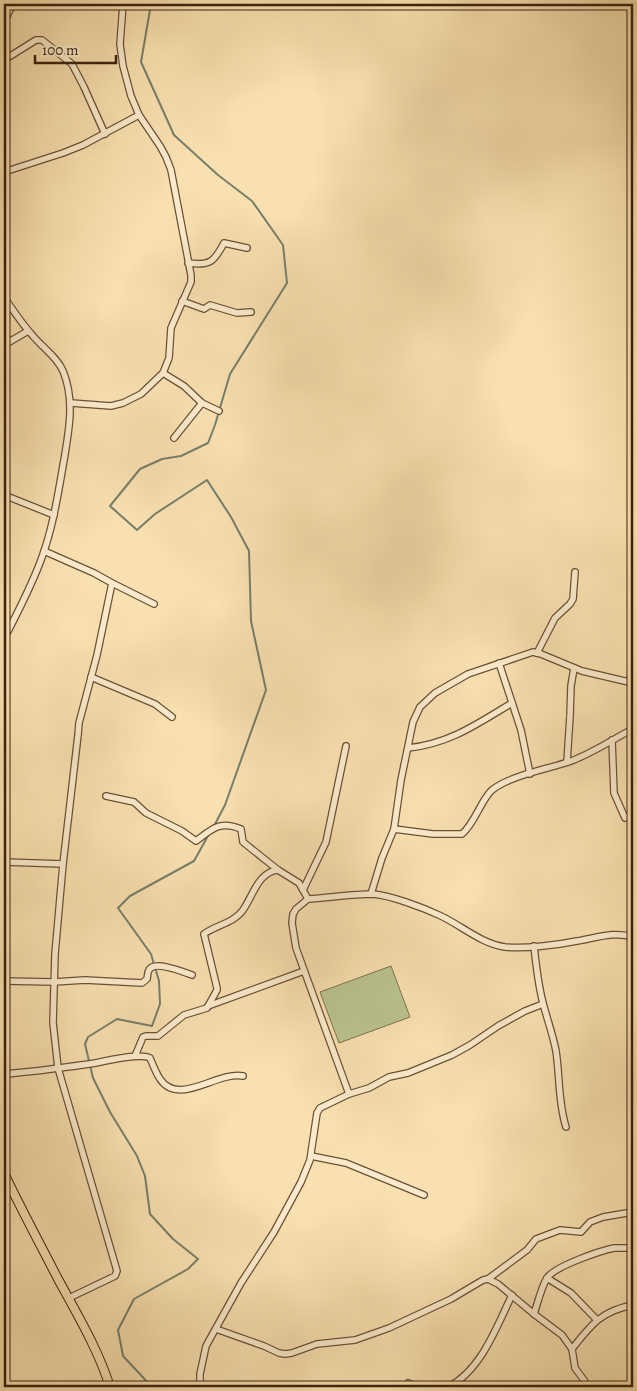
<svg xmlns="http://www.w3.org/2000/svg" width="637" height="1391" font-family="Alegreya,serif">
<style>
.green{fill:#bac38e;stroke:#7a724e}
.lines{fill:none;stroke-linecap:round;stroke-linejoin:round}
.stream{stroke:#767f6a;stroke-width:2}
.minor-casing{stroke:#6a5136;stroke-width:8}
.major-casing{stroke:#3b210e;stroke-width:10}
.minor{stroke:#fbebcc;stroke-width:5.5}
.major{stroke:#f9e0b0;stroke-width:8}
</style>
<rect width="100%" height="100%" fill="#f9e0b0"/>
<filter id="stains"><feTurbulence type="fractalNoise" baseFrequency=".004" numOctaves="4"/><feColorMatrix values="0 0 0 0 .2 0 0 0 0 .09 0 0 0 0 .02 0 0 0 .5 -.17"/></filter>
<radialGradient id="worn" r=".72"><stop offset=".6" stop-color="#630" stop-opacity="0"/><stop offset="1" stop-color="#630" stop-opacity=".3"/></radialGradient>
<path class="green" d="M391,966L410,1017L339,1043L320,992Z"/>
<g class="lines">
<g class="stream">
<path d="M151,4L141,62L174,135L218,175L252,201L283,245L287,283L230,374L215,425L208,443L181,456L162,459L140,469L110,506L137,530L155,514L207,480L231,517L249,551L251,621L266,690L225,805L214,826"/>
<path d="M152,1387L123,1356L118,1330L134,1299L188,1269L198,1259L173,1239L150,1214L145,1176L137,1156L110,1112L93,1078L85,1044L88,1037L117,1019L152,1026L160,1004L159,981L151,954L118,908L130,896L194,861L209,834"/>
</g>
<g class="minor-casing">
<g id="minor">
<path d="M4,22L13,4"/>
<path d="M4,60L36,40H42L72,64L84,87L105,134"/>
<path d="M4,172L63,153L83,145L139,115"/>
<path d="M188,263C210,266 214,262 224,243L247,248"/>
<path d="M4,297C13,310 22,324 33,336C43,348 57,357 63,371C75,400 69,430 64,460C58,494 53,528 41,560C31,587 17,614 4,639"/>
<path d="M182,301L204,309L210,305L237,313L251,312"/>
<path d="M4,345L28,331"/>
<path d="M163,373L184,386L202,403L219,411"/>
<path d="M71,403L111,406L123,403L141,394L163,373L169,358L171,328L191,282V275L171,170L166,157L160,146L139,115L131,96L123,66L120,44L123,4"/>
<path d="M174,438L202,403"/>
<path d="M4,495L54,515"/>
<path d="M44,551L94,573L112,583L97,655L79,723L78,735L63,864L55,954L53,1023L58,1068L117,1271L115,1276L69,1298"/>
<path d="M112,583L154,604"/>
<path d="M537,653L555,618L570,604L573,599L575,572"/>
<path d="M499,663L521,730L530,774"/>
<path d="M91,677L155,704L172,717"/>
<path d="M630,683L633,657"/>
<path d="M612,740L614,793L625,818L633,814"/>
<path d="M408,748C449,744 477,724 512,703"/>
<path d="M567,762L570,716L571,686L574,668"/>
<path d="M106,796L134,802L146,813L182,831L196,841C212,829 220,820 241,829L243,842L278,870"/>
<path d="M394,829L401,780L413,722L420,707L435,693L468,674L533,652L541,654L582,671L633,683"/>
<path d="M4,862L63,864"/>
<path d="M303,890L326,842L346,746"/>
<path d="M371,894L382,858L394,829L433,834H462C475,823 481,800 492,790C511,775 549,769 571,761C593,753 613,739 633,729"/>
<path d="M534,946C536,965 538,984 543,1003C547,1019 553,1035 556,1051C560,1077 558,1102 566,1127"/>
<path d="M4,981L54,982L85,980L142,983L147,979C148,976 147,973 149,970C154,960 184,972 192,975"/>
<path d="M208,1006L304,971"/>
<path d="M135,1056L143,1037L146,1036H158L184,1015L207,1008L217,990V988L204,934C216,925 234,923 243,910C253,896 258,872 278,870L299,883L308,899"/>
<path d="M4,1074C32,1072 61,1068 89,1064C103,1062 139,1052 150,1058C153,1065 156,1073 160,1079C179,1107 217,1071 243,1076"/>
<path d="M349,1094L369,1088L389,1077L408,1073L452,1055L470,1045L498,1026L525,1011L543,1004"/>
<path d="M311,1156L346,1163L424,1195"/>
<path d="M547,1278L571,1293L597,1320"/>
<path d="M488,1279L527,1250L536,1239L560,1230L581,1232L590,1222L603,1217L633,1212"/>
<path d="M534,1314C538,1302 541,1288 547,1278C555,1266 600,1251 614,1248C620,1248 625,1248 630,1248"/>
<path d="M216,1329L264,1346L279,1353L285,1354L292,1353L317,1344L355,1340L389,1328L451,1299L483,1280L488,1279L498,1284L534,1314L562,1335L572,1349L575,1368L589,1387"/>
<path d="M572,1349C591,1325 601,1311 633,1305"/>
<path d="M408,1383L417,1387"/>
<path d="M200,1387V1374L206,1346L241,1283L274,1232L301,1182L310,1160L317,1113L320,1108L349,1094L296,948L292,923L293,914L296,909L308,899C327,898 353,894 372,894C390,895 424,908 441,916C462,926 482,944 505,947C525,949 557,945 577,941C596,938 614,931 633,937"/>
<path d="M448,1387C481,1371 497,1326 512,1295"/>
</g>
</g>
<g class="major-casing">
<path id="major" d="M4,1173C21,1209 40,1244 58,1279C77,1314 98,1349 110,1387"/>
</g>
<use href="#minor" class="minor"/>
<use href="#major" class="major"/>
</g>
<rect width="637" height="1391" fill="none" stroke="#f9e0b0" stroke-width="20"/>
<rect x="5" y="5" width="627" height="1381" fill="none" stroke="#3b210e" stroke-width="2.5"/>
<rect x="10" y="10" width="617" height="1371" fill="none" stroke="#3b210e"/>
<path d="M35 55v8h81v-8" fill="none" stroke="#3b210e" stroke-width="2.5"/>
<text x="42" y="55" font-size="15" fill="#3b210e" stroke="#fbebcc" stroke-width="4" paint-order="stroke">100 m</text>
<rect width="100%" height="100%" filter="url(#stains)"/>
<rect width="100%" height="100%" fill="url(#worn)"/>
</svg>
